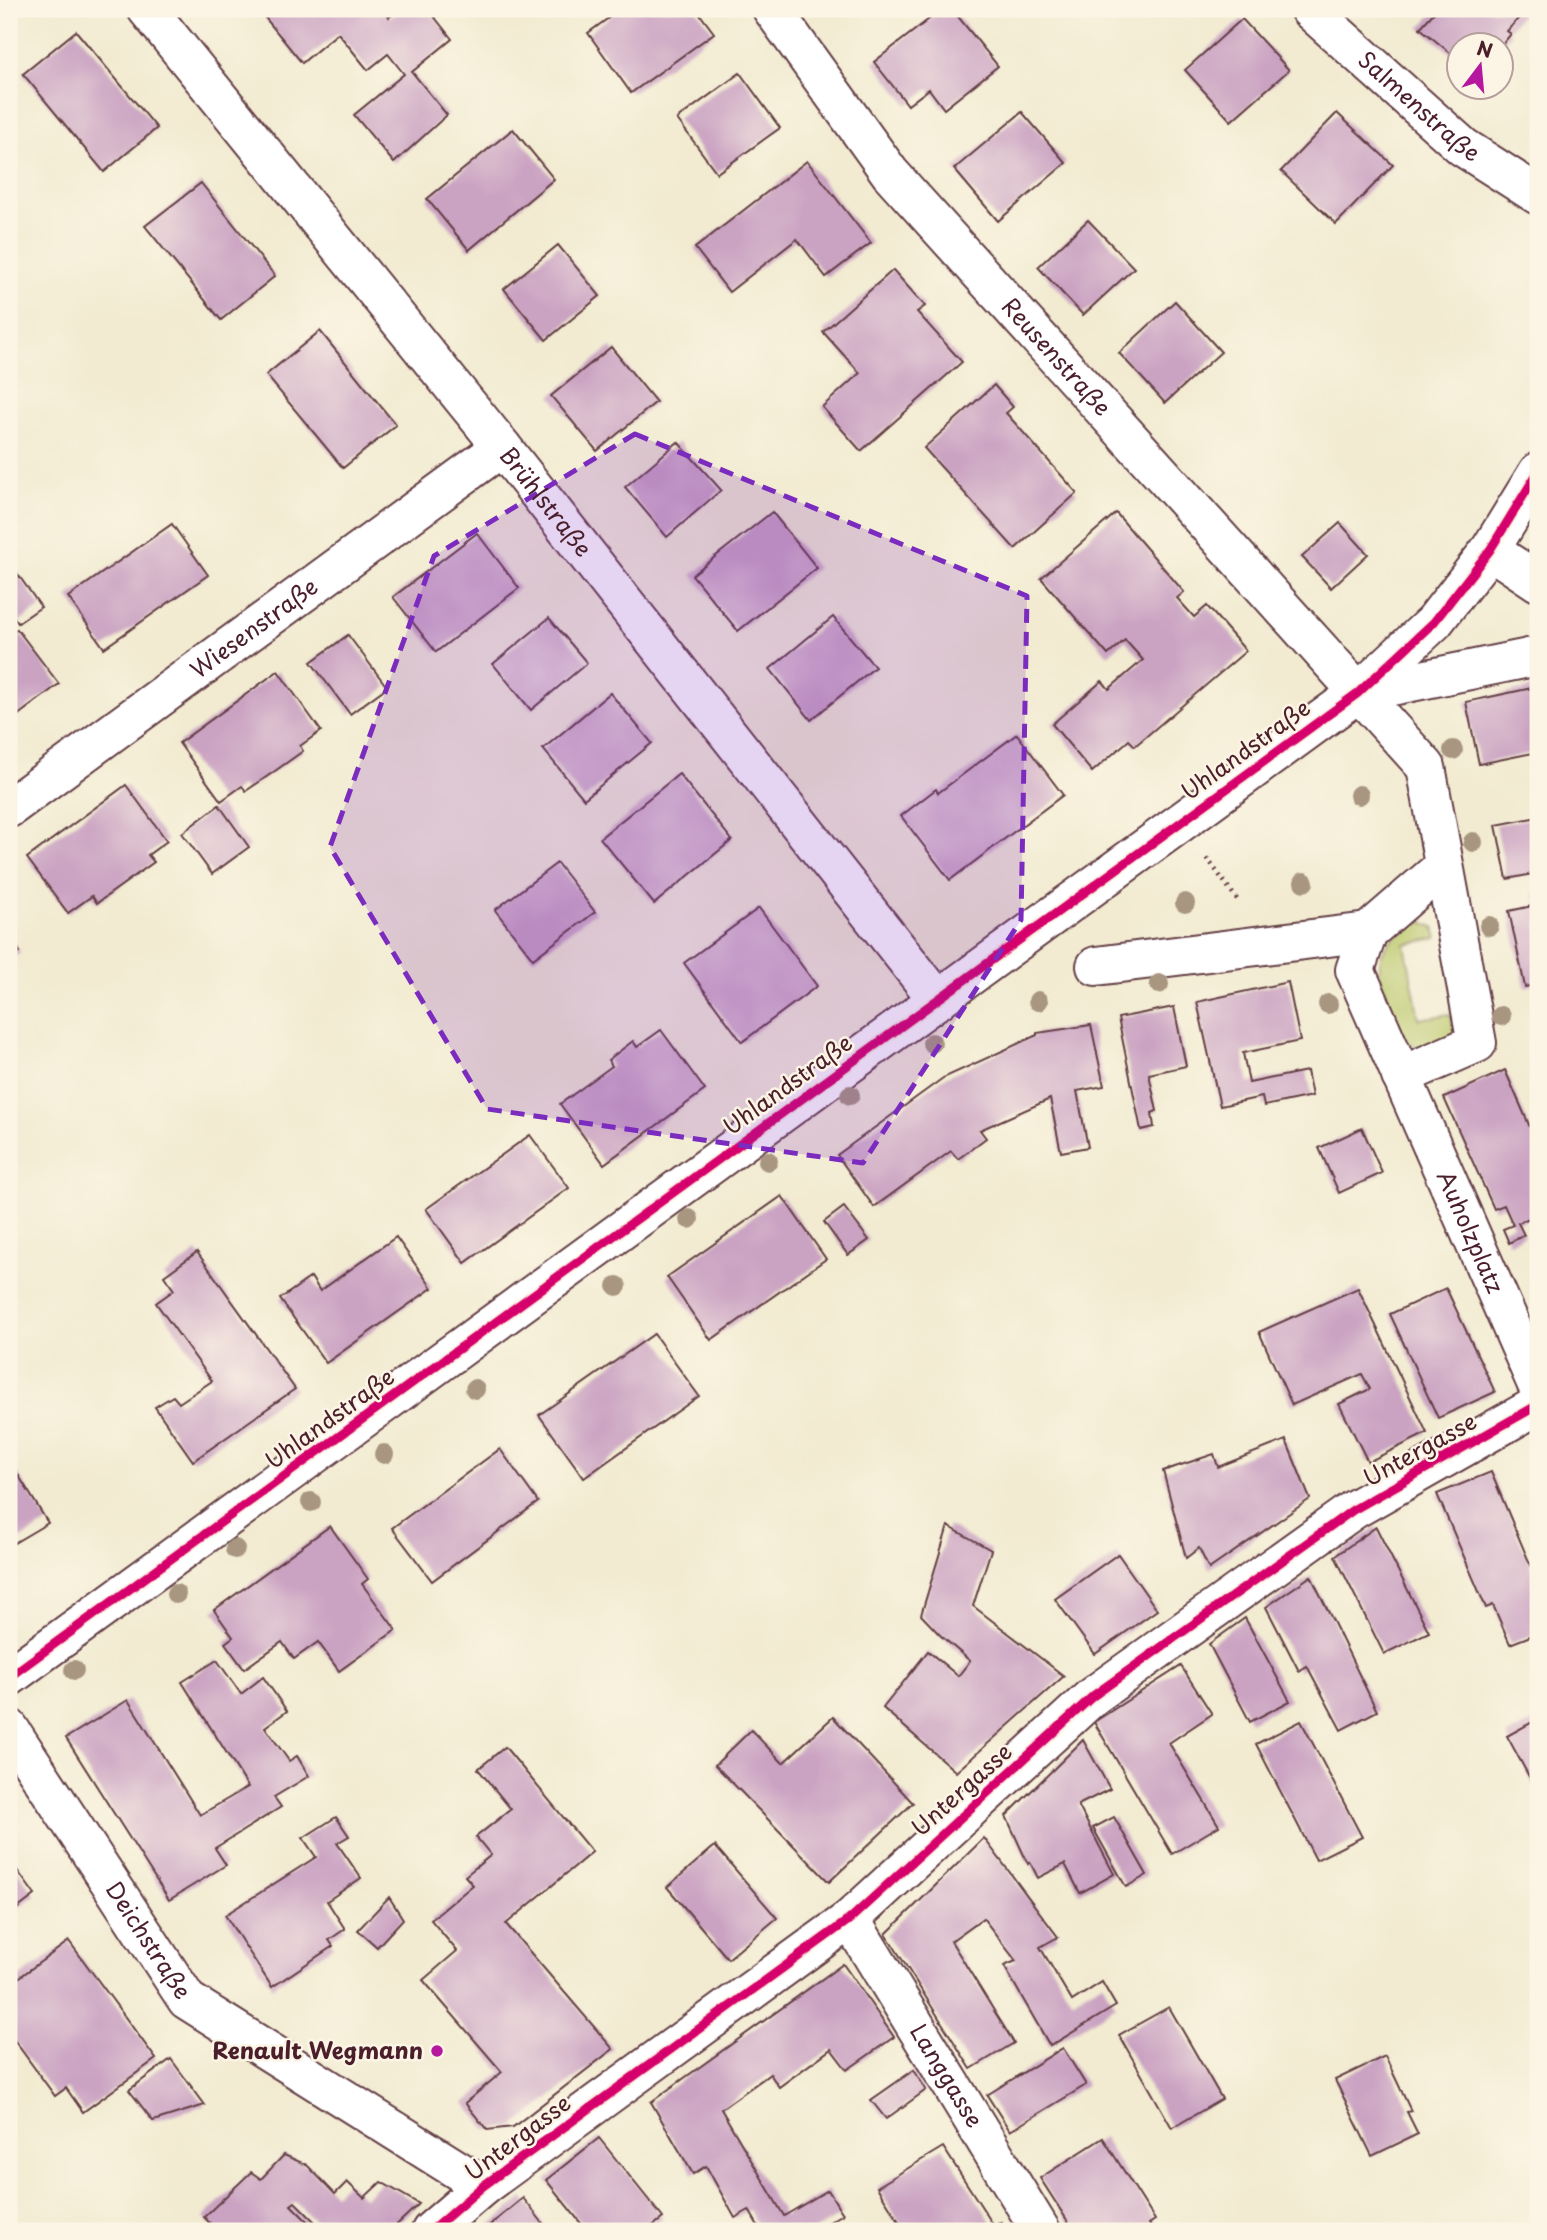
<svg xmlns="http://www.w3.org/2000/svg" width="1547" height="2240" font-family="'Playpen Sans',sans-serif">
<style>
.green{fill:#b9c769;stroke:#82734a;stroke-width:2}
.building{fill:#caa3c2}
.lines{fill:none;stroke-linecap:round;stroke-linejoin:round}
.minor-casing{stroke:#633e44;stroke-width:42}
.path{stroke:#633e44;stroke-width:4.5;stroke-dasharray:2 5;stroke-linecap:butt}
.minor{stroke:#fff;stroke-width:38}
.cycleway-casing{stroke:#fcf5e5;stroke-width:13}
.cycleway{stroke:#d6006c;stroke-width:9}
.tree{fill:#a89680}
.marked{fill:#7b2cbf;fill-opacity:0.2;stroke:#7b2cbf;stroke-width:5;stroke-dasharray:14 9;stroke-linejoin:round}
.poi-dot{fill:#b5179e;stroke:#fcf5e5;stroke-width:2.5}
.labels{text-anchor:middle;stroke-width:5;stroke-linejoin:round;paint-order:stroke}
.street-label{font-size:23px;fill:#4a1f2b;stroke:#fcf5e5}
.poi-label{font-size:23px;font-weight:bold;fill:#4a1f2b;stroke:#fcf5e5;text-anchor:end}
</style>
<rect width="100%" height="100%" fill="#fcf5e5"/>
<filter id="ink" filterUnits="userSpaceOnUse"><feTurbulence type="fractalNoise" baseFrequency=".0143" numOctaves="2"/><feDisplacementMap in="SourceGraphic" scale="14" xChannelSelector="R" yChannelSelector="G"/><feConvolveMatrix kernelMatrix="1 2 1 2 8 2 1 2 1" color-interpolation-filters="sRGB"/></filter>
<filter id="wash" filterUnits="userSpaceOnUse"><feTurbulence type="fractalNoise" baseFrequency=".00686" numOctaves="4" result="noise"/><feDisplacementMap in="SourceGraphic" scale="28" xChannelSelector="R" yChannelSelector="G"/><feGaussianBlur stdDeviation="1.57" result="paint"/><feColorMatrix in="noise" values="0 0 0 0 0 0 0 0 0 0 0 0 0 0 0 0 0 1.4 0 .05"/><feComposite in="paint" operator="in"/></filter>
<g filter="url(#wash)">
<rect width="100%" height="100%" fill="#f2ebd1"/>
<path class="green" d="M1420,921L1434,927L1437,938L1405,944L1419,1019L1450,1014L1455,1028L1453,1038L1418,1048C1399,1038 1399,1028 1391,1009C1372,965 1374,943 1420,921Z"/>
<g id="blocks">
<g class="building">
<path d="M258,9H383L389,17L400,9H428L452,39L412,72L447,115L394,163L354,115L404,74L388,54L368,70L338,33L302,63Z"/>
<path d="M621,9H696L714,33L631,93L588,33Z"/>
<path d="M942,9H952L998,66L944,109L929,89L908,105L874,62Z"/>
<path d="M1437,9H1527L1507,31L1511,34L1501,46H1460V61L1420,28Z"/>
<path d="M1242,19L1289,70L1231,121L1185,70Z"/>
<path d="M76,31L157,128L104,172L23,74Z"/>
<path d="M740,73L780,128L717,173L677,119Z"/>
<path d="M1022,112L1066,163L998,221L954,169Z"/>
<path d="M1337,113L1393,165L1336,224L1281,171Z"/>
<path d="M513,129L554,179L469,250L427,199Z"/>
<path d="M807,161L871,243L826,277L797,239L729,292L695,248Z"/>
<path d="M201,183L275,276L221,320L145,226Z"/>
<path d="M1088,220L1134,268L1083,315L1038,267Z"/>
<path d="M558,245L600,296L546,340L504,289Z"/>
<path d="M893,270L925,306L917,312L962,362L861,451L822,407L860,373L823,332Z"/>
<path d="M1175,301L1221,352L1165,403L1119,353Z"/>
<path d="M320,331L396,425L343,468L266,375Z"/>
<path d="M611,347L656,402L597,451L551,396Z"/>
<path d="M994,385L1013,407L1006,413L1077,493L1015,549L924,448Z"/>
<path d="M678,442L721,490L667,537L625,487Z"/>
<path d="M772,512L817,568L738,631L692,575Z"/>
<path d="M1116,513L1184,592L1177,598L1194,617L1207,606L1246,651L1135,746L1129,740L1092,772L1052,724L1102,681L1109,689L1143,660L1125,640L1108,655L1041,578Z"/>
<path d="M1340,523L1368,554L1331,588L1302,557Z"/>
<path d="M172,524L208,575L104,648L68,597Z"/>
<path d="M477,533L519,588L436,652L393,597Z"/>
<path d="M12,566L41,607L18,623L9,610V568Z"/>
<path d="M833,617L875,667L811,720L770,669Z"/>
<path d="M549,618L587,663L531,710L493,664Z"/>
<path d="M17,629L59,684L9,722V635Z"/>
<path d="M348,635L387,687L350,714L311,662Z"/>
<path d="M278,671L321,731L300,746L303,751L275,771L246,791L242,786L221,801L179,743Z"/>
<path d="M1532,688L1538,717V752L1479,764L1466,702Z"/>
<path d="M610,693L652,743L584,799L543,749Z"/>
<path d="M1017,734L1063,795L950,880L901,816L936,789L938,793Z"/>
<path d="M679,774L732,840L654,904L600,838Z"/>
<path d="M126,785L167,841L148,855L154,862L97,903L92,896L68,913L27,858Z"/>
<path d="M219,805L249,847L212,874L182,833Z"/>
<path d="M1538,817V873L1507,879L1496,825Z"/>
<path d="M557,863L595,912L533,959L495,910Z"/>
<path d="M1538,893V984L1525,987L1509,911L1537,905L1534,894Z"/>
<path d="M759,908L817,986L742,1042L684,963Z"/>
<path d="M9,936L20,952L9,961Z"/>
<path d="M1288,982L1300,1041L1243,1053L1249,1083L1307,1071L1312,1096L1264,1106L1262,1097L1220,1106L1197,1002Z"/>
<path d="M1174,1007L1186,1066L1149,1074L1157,1111L1152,1113L1154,1127L1141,1130L1118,1018Z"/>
<path d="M1091,1025L1104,1086L1077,1091L1088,1147L1061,1152L1050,1099L980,1130L986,1138L958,1159L951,1151L874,1207L837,1155L943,1078L1037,1035V1033Z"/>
<path d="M661,1030L705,1090L604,1164L560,1104L612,1066L608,1060L633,1041L637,1047Z"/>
<path d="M1505,1070L1533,1134L1538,1131V1214L1518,1223L1524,1235L1509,1243L1503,1229L1513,1225L1504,1205L1494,1209L1444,1098Z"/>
<path d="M1362,1128L1382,1173L1339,1193L1319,1148Z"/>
<path d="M530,1135L569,1188L465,1263L426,1209Z"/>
<path d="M782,1196L826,1259L711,1340L667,1277Z"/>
<path d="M844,1207L869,1240L848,1255L824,1222Z"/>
<path d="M396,1237L432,1288L326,1363L280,1299L311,1277L320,1291Z"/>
<path d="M197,1252L295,1389L193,1461L155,1407L173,1396L179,1403L212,1381L156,1303L174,1290L164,1276Z"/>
<path d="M1358,1288L1427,1433L1368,1462L1339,1404L1370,1389L1362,1374L1292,1405L1259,1332Z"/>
<path d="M1446,1288L1495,1392L1438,1418L1390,1314Z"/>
<path d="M654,1334L699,1396L584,1478L539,1415Z"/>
<path d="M1286,1440L1310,1499L1209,1569L1199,1548L1186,1558L1163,1471L1214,1454L1218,1467Z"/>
<path d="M500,1449L538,1502L432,1581L392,1528Z"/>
<path d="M9,1460L48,1523L9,1546Z"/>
<path d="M1491,1472L1538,1583V1633L1510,1644L1493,1605L1486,1608L1437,1494Z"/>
<path d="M330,1526L368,1579L362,1584L396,1630L339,1671L318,1642L294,1659L282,1642L244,1669L225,1643L233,1637L214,1610Z"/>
<path d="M948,1526L991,1550L973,1606L1064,1676L956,1772L883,1708L928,1651L958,1676L970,1661L940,1635L921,1615Z"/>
<path d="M1376,1527L1429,1632L1384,1654L1335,1556Z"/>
<path d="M1118,1554L1157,1610L1095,1654L1055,1599Z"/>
<path d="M1311,1576L1377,1711L1341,1730L1307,1666L1299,1671L1266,1607Z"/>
<path d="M1245,1618L1290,1701L1250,1722L1209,1644Z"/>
<path d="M217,1660L241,1694L263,1677L287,1711L265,1727L289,1761L297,1756L309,1776L274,1797L281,1807L215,1848L226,1865L169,1900L66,1738L128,1700L200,1815L248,1787L182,1682Z"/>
<path d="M1181,1666L1212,1714L1169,1743L1219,1826L1172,1854L1094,1722Z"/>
<path d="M833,1717L913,1803L829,1882L715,1765L751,1730L783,1763Z"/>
<path d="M1538,1719V1793L1507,1736Z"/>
<path d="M1301,1721L1362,1837L1316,1860L1256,1744Z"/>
<path d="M1083,1740L1110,1789L1078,1805L1114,1874L1080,1893L1065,1864L1038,1878L1030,1862L1028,1864L1006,1816Z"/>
<path d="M505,1747L592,1852L506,1924L613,2049L513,2127L487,2130L465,2103L502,2072L423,1980L457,1951L431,1920L473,1885L465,1876L491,1855L476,1837L511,1809L478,1769Z"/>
<path d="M336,1817L349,1836L337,1843L361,1878L327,1901L345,1929L329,1940L333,1946L272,1987L225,1915L316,1857L303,1838Z"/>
<path d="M1114,1817L1147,1875L1126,1887L1093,1828Z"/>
<path d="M984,1838L1058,1937L1040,1947L1072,2001L1102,1982L1116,2006L1050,2046L1004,1966L1016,1961L983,1918L951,1941L1014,2043L971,2069L886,1934Z"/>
<path d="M715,1846L777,1918L728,1959L667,1887Z"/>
<path d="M9,1859L35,1895L9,1915Z"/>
<path d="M389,1897L403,1919L377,1947L358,1930Z"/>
<path d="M69,1941L156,2059L83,2112L66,2088L55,2096L9,2033V2021L14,2018L9,2011V1985Z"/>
<path d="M843,1964L894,2037L847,2070L831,2049L779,2087L770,2074L721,2109L784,2216L828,2190L843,2214L814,2231H761L749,2210L735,2218L706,2166L693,2174L651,2102Z"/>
<path d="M1169,2007L1222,2099L1172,2128L1119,2035Z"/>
<path d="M1063,2048L1086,2085L1010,2131L987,2095Z"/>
<path d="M1385,2056L1411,2111L1407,2112L1418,2134L1372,2156L1335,2080Z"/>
<path d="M171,2059L205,2105L153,2121L129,2090Z"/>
<path d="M914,2070L926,2090L886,2119L871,2100Z"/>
<path d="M599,2138L663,2218L646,2231H587L546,2180Z"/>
<path d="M1103,2138L1155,2220L1149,2224L1154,2231H1074L1040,2178Z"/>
<path d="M943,2147L994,2226L1001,2222L1007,2231H943L940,2227L934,2231H905L877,2187Z"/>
<path d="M284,2155L307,2165L335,2194L347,2182L364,2198L381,2182L419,2204L390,2231H324L295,2202L291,2205L317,2231H217L204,2217L251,2172L261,2179Z"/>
<path d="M523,2198L549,2231H495L490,2225Z"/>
</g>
</g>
</g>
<g filter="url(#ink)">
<use href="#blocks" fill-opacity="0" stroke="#633e44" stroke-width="2"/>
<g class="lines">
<g class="minor-casing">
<g id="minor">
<path id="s1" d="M147,9L502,447L938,1000"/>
<path id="s2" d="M772,9L890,173L1426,767L1477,1043L1401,1076"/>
<path id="s3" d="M1309,9L1463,147L1538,195"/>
<path d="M1490,550L1538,582"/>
<path d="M1358,693L1538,656"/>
<path id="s4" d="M9,808L502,447"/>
<path id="s5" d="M1444,866L1368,932L1355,970L1538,1387"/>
<path d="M1096,966L1368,932"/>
<path d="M9,1677L1358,693L1434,622L1490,550L1538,472"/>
<path id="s6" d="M9,1728L187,2000L483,2186"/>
<path id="s7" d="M850,1919L1041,2231"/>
<path d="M431,2231L483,2186L850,1919L1093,1696L1353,1510L1538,1405"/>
</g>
</g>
<path class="path" d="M1207,858L1239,902"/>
<use href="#minor" class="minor"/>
<g class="cycleway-casing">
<g id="cycleway">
<path d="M9,1677L1358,693L1434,622L1490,550L1538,472"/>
<path d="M431,2231L483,2186L850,1919L1093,1696L1353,1510L1538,1405"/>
</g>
</g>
<use href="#cycleway" class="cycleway"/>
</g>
<g class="tree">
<circle cx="1453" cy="750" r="10"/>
<circle cx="1359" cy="795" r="10"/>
<circle cx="1473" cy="842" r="10"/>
<circle cx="1304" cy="882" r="10"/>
<circle cx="1185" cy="903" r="10"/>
<circle cx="1489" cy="926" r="10"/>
<circle cx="1159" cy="984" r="10"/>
<circle cx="1038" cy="1001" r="10"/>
<circle cx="1328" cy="1004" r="10"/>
<circle cx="1501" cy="1016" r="10"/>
<circle cx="932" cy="1043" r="10"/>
<circle cx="850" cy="1095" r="10"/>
<circle cx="768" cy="1161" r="10"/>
<circle cx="689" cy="1219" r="10"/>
<circle cx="617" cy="1286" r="10"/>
<circle cx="475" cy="1389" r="10"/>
<circle cx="384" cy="1454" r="10"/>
<circle cx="311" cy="1502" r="10"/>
<circle cx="235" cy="1549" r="10"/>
<circle cx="176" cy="1594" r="10"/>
<circle cx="74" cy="1670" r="10"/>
</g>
</g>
<path class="marked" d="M635,434L1027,596L1021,920L863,1163L487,1109L330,847L434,556Z"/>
<circle class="poi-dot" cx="437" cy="2051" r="7"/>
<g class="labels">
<g class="street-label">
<text dy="8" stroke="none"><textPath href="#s3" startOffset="147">Salmenstraße</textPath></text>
<text dy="8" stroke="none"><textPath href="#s2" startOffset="450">Reusenstraße</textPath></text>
<text dy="8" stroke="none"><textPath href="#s1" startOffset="634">Brühlstraße</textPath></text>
<text dy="8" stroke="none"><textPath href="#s4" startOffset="304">Wiesenstraße</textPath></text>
<text transform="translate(1246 750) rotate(-36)" y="8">Uhlandstraße</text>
<text transform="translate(788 1085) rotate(-36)" y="8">Uhlandstraße</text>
<text dy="8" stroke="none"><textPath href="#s5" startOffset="427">Auholzplatz</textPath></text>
<text transform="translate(330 1419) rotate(-36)" y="8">Uhlandstraße</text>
<text transform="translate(1420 1450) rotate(-29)" y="8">Untergasse</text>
<text transform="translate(962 1790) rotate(-42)" y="8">Untergasse</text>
<text dy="8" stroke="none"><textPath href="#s6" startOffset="254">Deichstraße</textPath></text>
<text dy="8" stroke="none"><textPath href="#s7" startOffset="184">Langgasse</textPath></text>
<text transform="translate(518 2138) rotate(-37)" y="8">Untergasse</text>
</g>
<g class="poi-label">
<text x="423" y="2059">Renault Wegmann</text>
</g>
</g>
<rect width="1547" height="2240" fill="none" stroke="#fcf5e5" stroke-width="35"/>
<g transform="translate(1480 66) rotate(16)"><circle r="33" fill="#fcf5e5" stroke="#b59f9b" stroke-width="2"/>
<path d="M0-5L12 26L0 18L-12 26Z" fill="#b5179e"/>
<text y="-10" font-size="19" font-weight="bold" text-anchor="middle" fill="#4a1f2b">N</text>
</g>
</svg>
